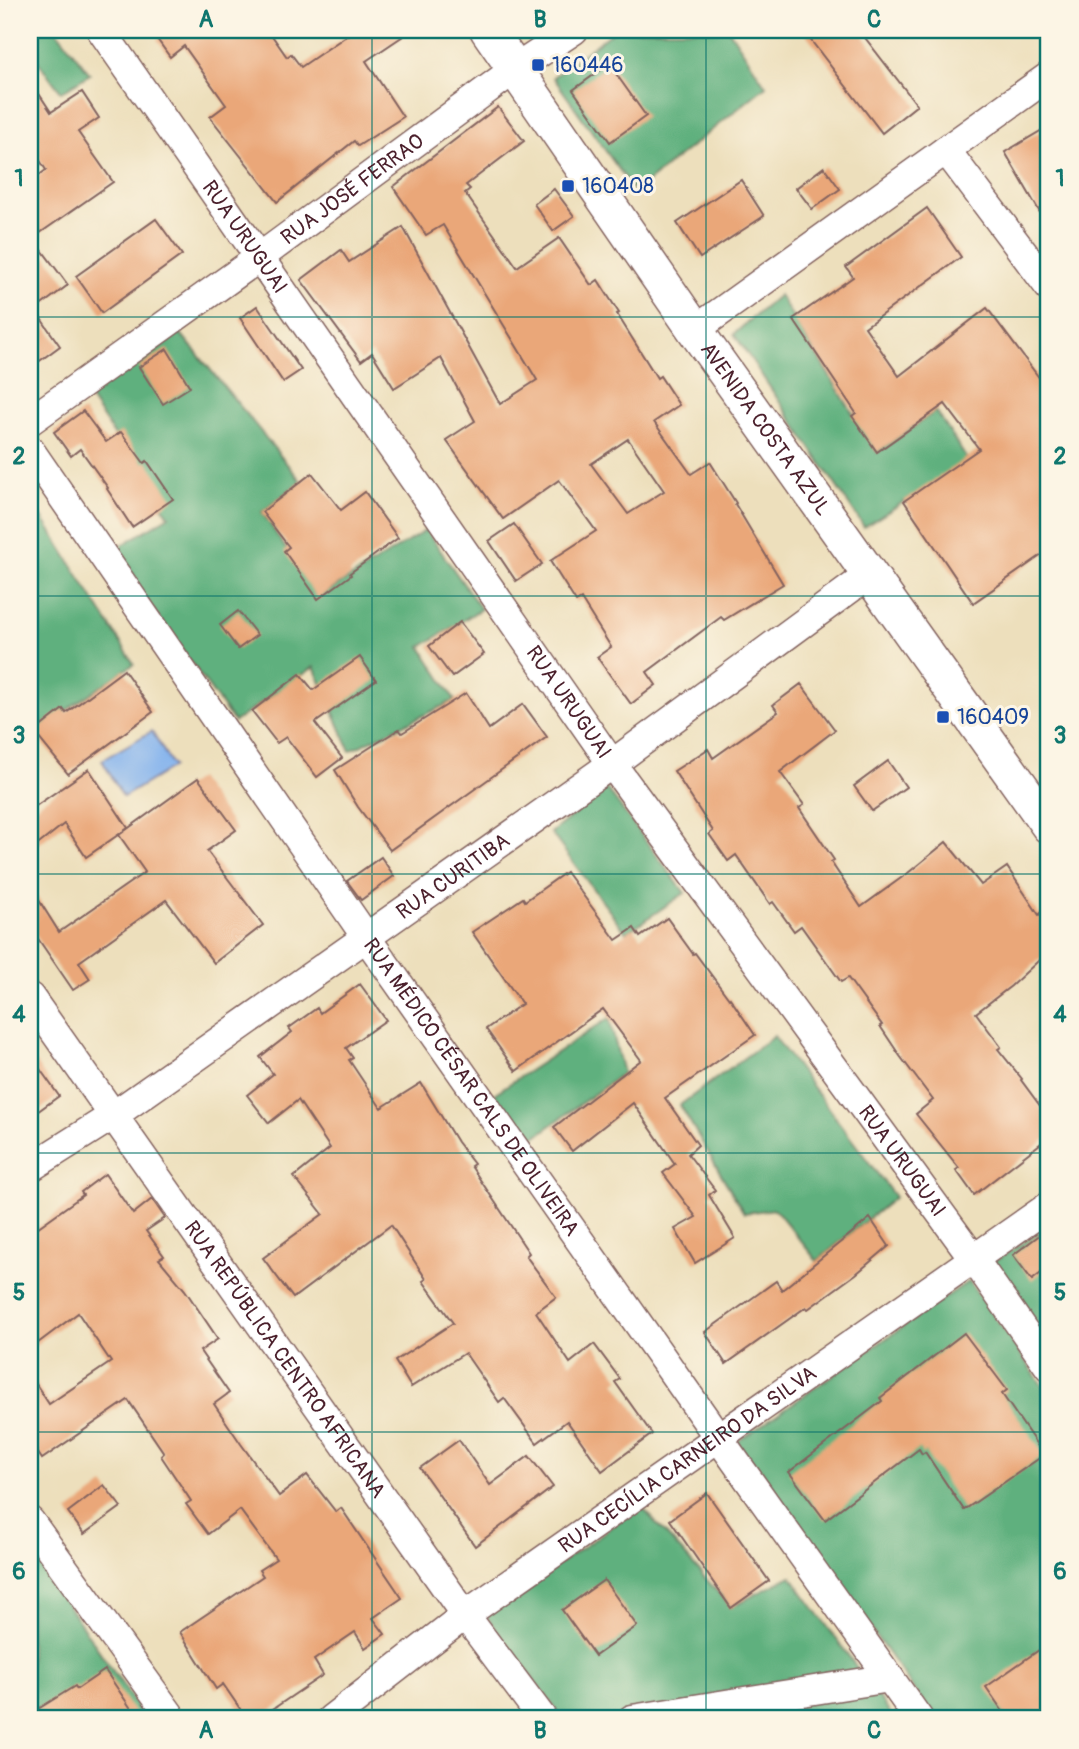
<svg xmlns="http://www.w3.org/2000/svg" width="1079" height="1749" font-family="Pangolin,sans-serif">
<style>
.forest{fill:#5fb07e;stroke:#546854;stroke-width:2}
.water{fill:#83b2ed;stroke:#66688c;stroke-width:2}
.building{fill:#eaa779;fill-rule:evenodd}
.lines{fill:none;stroke-linecap:round;stroke-linejoin:round}
.minor-casing{stroke:#83625e;stroke-width:31}
.tertiary-casing{stroke:#83625e;stroke-width:38}
.minor{stroke:#fff;stroke-width:28}
.tertiary{stroke:#fff;stroke-width:35}
.grid{fill:none;stroke:#0f766e;stroke-width:2;stroke-opacity:0.55}
.transit-dot{fill:#1a4fb4;stroke:#fcf5e5;stroke-width:2.5}
.labels{text-anchor:middle;stroke-width:6;stroke-linejoin:round;paint-order:stroke}
.transit-label{font-size:21px;fill:#164399;stroke:#fcf5e5;text-anchor:start}
.street-label{font-size:21px;fill:#4a1f2b;stroke:#fcf5e5}
.neatline{fill:none;stroke:#0f766e;stroke-width:2.5}
.grid-label{font-size:23px;text-anchor:middle;font-weight:bold;fill:#0f766e}
</style>
<rect width="100%" height="100%" fill="#fcf5e5"/>
<filter id="ink" filterUnits="userSpaceOnUse"><feTurbulence type="fractalNoise" baseFrequency=".0143" numOctaves="2"/><feDisplacementMap in="SourceGraphic" scale="14" xChannelSelector="R" yChannelSelector="G"/><feConvolveMatrix kernelMatrix="1 2 1 2 8 2 1 2 1" color-interpolation-filters="sRGB"/></filter>
<filter id="wash" filterUnits="userSpaceOnUse"><feTurbulence type="fractalNoise" baseFrequency=".00686" numOctaves="4" result="noise"/><feDisplacementMap in="SourceGraphic" scale="28" xChannelSelector="R" yChannelSelector="G"/><feGaussianBlur stdDeviation="1.57" result="paint"/><feColorMatrix in="noise" values="0 0 0 0 0 0 0 0 0 0 0 0 0 0 0 0 0 1.4 0 .05"/><feComposite in="paint" operator="in"/></filter>
<g filter="url(#wash)">
<rect width="100%" height="100%" fill="#eddfbc"/>
<g class="forest">
<path d="M30,30H56L90,74L61,92L33,55L30,57Z"/>
<path d="M615,30H729L766,86L635,192L553,77Z"/>
<path d="M779,295L877,452L936,411L968,461L864,527L734,334Z"/>
<path d="M178,330L301,481L262,512L318,598L426,530L481,609L421,647L455,700L350,751L314,667L234,722L111,552L169,516L88,396Z"/>
<path d="M30,498L134,664L34,732L30,726Z"/>
<path d="M606,788L685,893L626,933L551,833Z"/>
<path d="M609,1018L623,1073L528,1142L494,1094Z"/>
<path d="M774,1036L895,1197L817,1261L775,1209L744,1213L680,1105Z"/>
<path d="M1049,1226V1345L992,1263Z"/>
<path d="M969,1281L1049,1395V1692L1025,1719H935L737,1442Z"/>
<path d="M641,1506L731,1607L791,1576L894,1719H563L486,1616Z"/>
<path d="M30,1550L146,1719H30Z"/>
</g>
<path class="water" d="M152,731L173,767L123,797L102,760Z"/>
<g id="blocks">
<g class="building">
<path d="M169,30H268L287,57L291,54L301,67L355,30H412L366,61L403,117L358,146L354,141L277,202L210,117L226,105L184,46L170,57L157,39Z"/>
<path d="M803,30H859L917,105L882,133Z"/>
<path d="M609,64L646,116L610,142L573,90Z"/>
<path d="M30,80L51,112L82,92L99,118L78,132L113,182L33,238L68,285L35,310L60,346L30,368V182L46,170L30,145Z"/>
<path d="M498,107L524,141L466,185L470,189L465,193L517,267L559,238L591,285L598,280L619,313L617,314L657,378L660,376L679,405L654,422L691,474L710,462L736,503L735,504L783,584L724,620L721,617L647,672L656,685L631,704L597,657L611,647L581,599L576,602L550,561L596,531L559,480L503,519L446,440L475,421L441,358L394,388L372,353L361,361L301,280L341,250L349,262L403,227L500,404L537,380L443,225L426,235L393,187ZM628,439L664,491L628,514L591,464Z"/>
<path d="M1049,126V228L1005,152Z"/>
<path d="M824,167L840,189L812,209L796,188Z"/>
<path d="M741,180L764,216L700,258L677,223Z"/>
<path d="M554,189L574,216L553,231L534,204Z"/>
<path d="M927,208L961,257L865,327L899,376L987,308L1049,391V550L973,603L904,501L979,449L945,404L877,452L852,416L856,413L793,319L853,277L846,267Z"/>
<path d="M156,219L182,255L102,313L76,276Z"/>
<path d="M257,306L301,370L283,382L240,318Z"/>
<path d="M167,349L190,387L163,404L139,367Z"/>
<path d="M83,411L106,442L121,432L144,463L147,461L173,499L132,527L107,489L108,488L80,449L71,456L54,432Z"/>
<path d="M312,473L341,510L365,492L398,538L350,573L351,575L318,599L284,551L289,547L262,512Z"/>
<path d="M514,524L542,564L516,581L489,541Z"/>
<path d="M238,611L257,635L238,649L220,625Z"/>
<path d="M460,622L484,654L452,677L429,646Z"/>
<path d="M360,657L376,680L315,723L342,758L317,777L286,737L277,743L252,711L300,674L313,690Z"/>
<path d="M124,670L153,712L68,774L34,732L63,709L66,713Z"/>
<path d="M801,684L835,730L780,772L804,805L799,808L834,860L831,862L861,907L908,873L946,842L981,885L1007,867L1039,915L1049,906V951L1011,986L976,1013L1001,1047L998,1049L1022,1079L1021,1080L1049,1118V1137L974,1195L956,1170L959,1168L916,1114L933,1100L900,1056L880,1026L882,1025L848,978L841,982L801,926L794,931L773,902L770,904L736,855L728,861L709,834L713,831L674,771L708,749L713,758L778,712L773,705Z"/>
<path d="M466,693L489,729L523,704L547,737L390,850L358,807L335,770L399,729L402,733Z"/>
<path d="M888,761L906,787L872,811L854,786Z"/>
<path d="M89,769L128,828L86,857L64,824L30,851V810Z"/>
<path d="M198,778L236,830L207,851L263,925L214,963L166,900L79,962L90,979L73,990L30,927V886L59,932L145,872L119,835Z"/>
<path d="M381,857L394,876L361,900L347,881Z"/>
<path d="M566,872L616,940L634,928L640,937L667,918L693,954L695,953L729,999L730,998L755,1035L665,1098L698,1145L688,1154L715,1190L709,1195L735,1238L695,1263L675,1229L696,1217L663,1173L675,1164L633,1103L572,1151L554,1127L641,1060L603,1009L516,1071L486,1029L522,1004L472,932L523,898L525,901Z"/>
<path d="M360,984L386,1020L346,1048L353,1058L349,1060L381,1108L421,1083L457,1142L474,1164L471,1166L529,1253L526,1256L556,1297L536,1312L570,1363L594,1344L620,1379L615,1382L652,1434L602,1471L567,1421L537,1443L504,1398L499,1402L465,1353L411,1387L395,1361L453,1323L423,1281L426,1279L391,1225L293,1298L263,1258L323,1214L294,1177L330,1148L298,1100L269,1123L247,1095L273,1074L260,1057L292,1032L289,1028L317,1008L320,1013Z"/>
<path d="M30,1055L59,1096L30,1117Z"/>
<path d="M105,1174L133,1214L152,1199L165,1218L146,1231L164,1256L159,1259L185,1290L218,1339L200,1351L229,1393L214,1404L241,1444L279,1496L307,1475L336,1512L341,1508L402,1598L373,1618L385,1634L365,1648L355,1632L314,1660L323,1675L258,1719H247L223,1684L216,1689L180,1632L263,1576L259,1570L276,1559L240,1510L208,1534L186,1504L191,1501L161,1456L164,1453L128,1400L42,1459L30,1441V1375L49,1404L111,1362L78,1313L30,1349V1233L83,1195L81,1192Z"/>
<path d="M870,1218L889,1246L856,1274L808,1309L806,1307L726,1364L705,1332L776,1281L782,1290Z"/>
<path d="M1049,1228V1267L1032,1280L1013,1255Z"/>
<path d="M964,1333L1007,1390L1002,1394L1044,1455L964,1510L925,1452L922,1454L919,1449L825,1520L789,1472L882,1401L880,1398Z"/>
<path d="M459,1440L490,1485L529,1456L553,1487L475,1546L420,1468Z"/>
<path d="M104,1485L121,1507L84,1534L68,1512Z"/>
<path d="M707,1493L769,1581L731,1608L670,1520Z"/>
<path d="M604,1580L637,1626L595,1656L562,1610Z"/>
<path d="M1049,1643V1719H1008L986,1687Z"/>
<path d="M105,1670L138,1719H30V1714L75,1686L77,1689Z"/>
</g>
</g>
</g>
<g filter="url(#ink)">
<use href="#blocks" fill-opacity="0" stroke="#83625e" stroke-width="2"/>
<g class="lines">
<g class="minor-casing">
<g id="minor">
<path id="s1" d="M101,30L612,764L974,1259L1049,1367"/>
<path d="M946,150L1049,287"/>
<path d="M695,330L1049,76"/>
<path id="s2" d="M30,421L260,257L515,69L574,30"/>
<path id="s3" d="M30,450L366,937L718,1437L919,1719"/>
<path id="s4" d="M30,997L465,1615L543,1719"/>
<path id="s5" d="M30,1168L114,1115L612,764L870,574"/>
<path d="M30,1521L173,1719"/>
<path id="s6" d="M331,1719L465,1615L1049,1206"/>
<path d="M632,1719L890,1678"/>
</g>
</g>
<g class="tertiary-casing">
<g id="tertiary">
<path id="s7" d="M488,30L695,330L1049,826"/>
</g>
</g>
<use href="#minor" class="minor"/>
<use href="#tertiary" class="tertiary"/>
</g>
</g>
<path class="grid" d="M372,30V1719M706,30V1719M30,317H1049M30,596H1049M30,874H1049M30,1153H1049M30,1432H1049"/>
<g class="transit-dot">
<rect x="531" y="58" width="14" height="14" rx="3.5"/>
<rect x="561" y="179" width="14" height="14" rx="3.5"/>
<rect x="936" y="710" width="14" height="14" rx="3.5"/>
</g>
<g class="labels">
<g class="transit-label">
<text x="552" y="72">160446</text>
<text x="582" y="193">160408</text>
<text x="957" y="724">160409</text>
</g>
<g class="street-label">
<text dy="7" stroke="none"><textPath href="#s2" startOffset="397">RUA JOSÉ FERRAO</textPath></text>
<text dy="7" stroke="none"><textPath href="#s1" startOffset="252">RUA URUGUAI</textPath></text>
<text dy="7" stroke="none"><textPath href="#s7" startOffset="486">AVENIDA COSTA AZUL</textPath></text>
<text dy="7" stroke="none"><textPath href="#s1" startOffset="819">RUA URUGUAI</textPath></text>
<text dy="7" stroke="none"><textPath href="#s5" startOffset="514">RUA CURITIBA</textPath></text>
<text dy="7" stroke="none"><textPath href="#s3" startOffset="775">RUA MÉDICO CÉSAR CALS DE OLIVEIRA</textPath></text>
<text dy="7" stroke="none"><textPath href="#s1" startOffset="1386">RUA URUGUAI</textPath></text>
<text dy="7" stroke="none"><textPath href="#s4" startOffset="443">RUA REPÚBLICA CENTRO AFRICANA</textPath></text>
<text dy="7" stroke="none"><textPath href="#s6" startOffset="441">RUA CECÍLIA CARNEIRO DA SILVA</textPath></text>
</g>
</g>
<rect width="1079" height="1749" fill="none" stroke="#fcf5e5" stroke-width="77"/>
<rect x="38" y="38" width="1002" height="1672" class="neatline"/>
<g class="grid-label">
<text x="206" y="27">A</text>
<text x="540" y="27">B</text>
<text x="874" y="27">C</text>
<text x="19" y="186">1</text>
<text x="1060" y="186">1</text>
<text x="19" y="464">2</text>
<text x="1060" y="464">2</text>
<text x="19" y="743">3</text>
<text x="1060" y="743">3</text>
<text x="19" y="1022">4</text>
<text x="1060" y="1022">4</text>
<text x="19" y="1300">5</text>
<text x="1060" y="1300">5</text>
<text x="19" y="1579">6</text>
<text x="1060" y="1579">6</text>
<text x="206" y="1738">A</text>
<text x="540" y="1738">B</text>
<text x="874" y="1738">C</text>
</g>
</svg>
